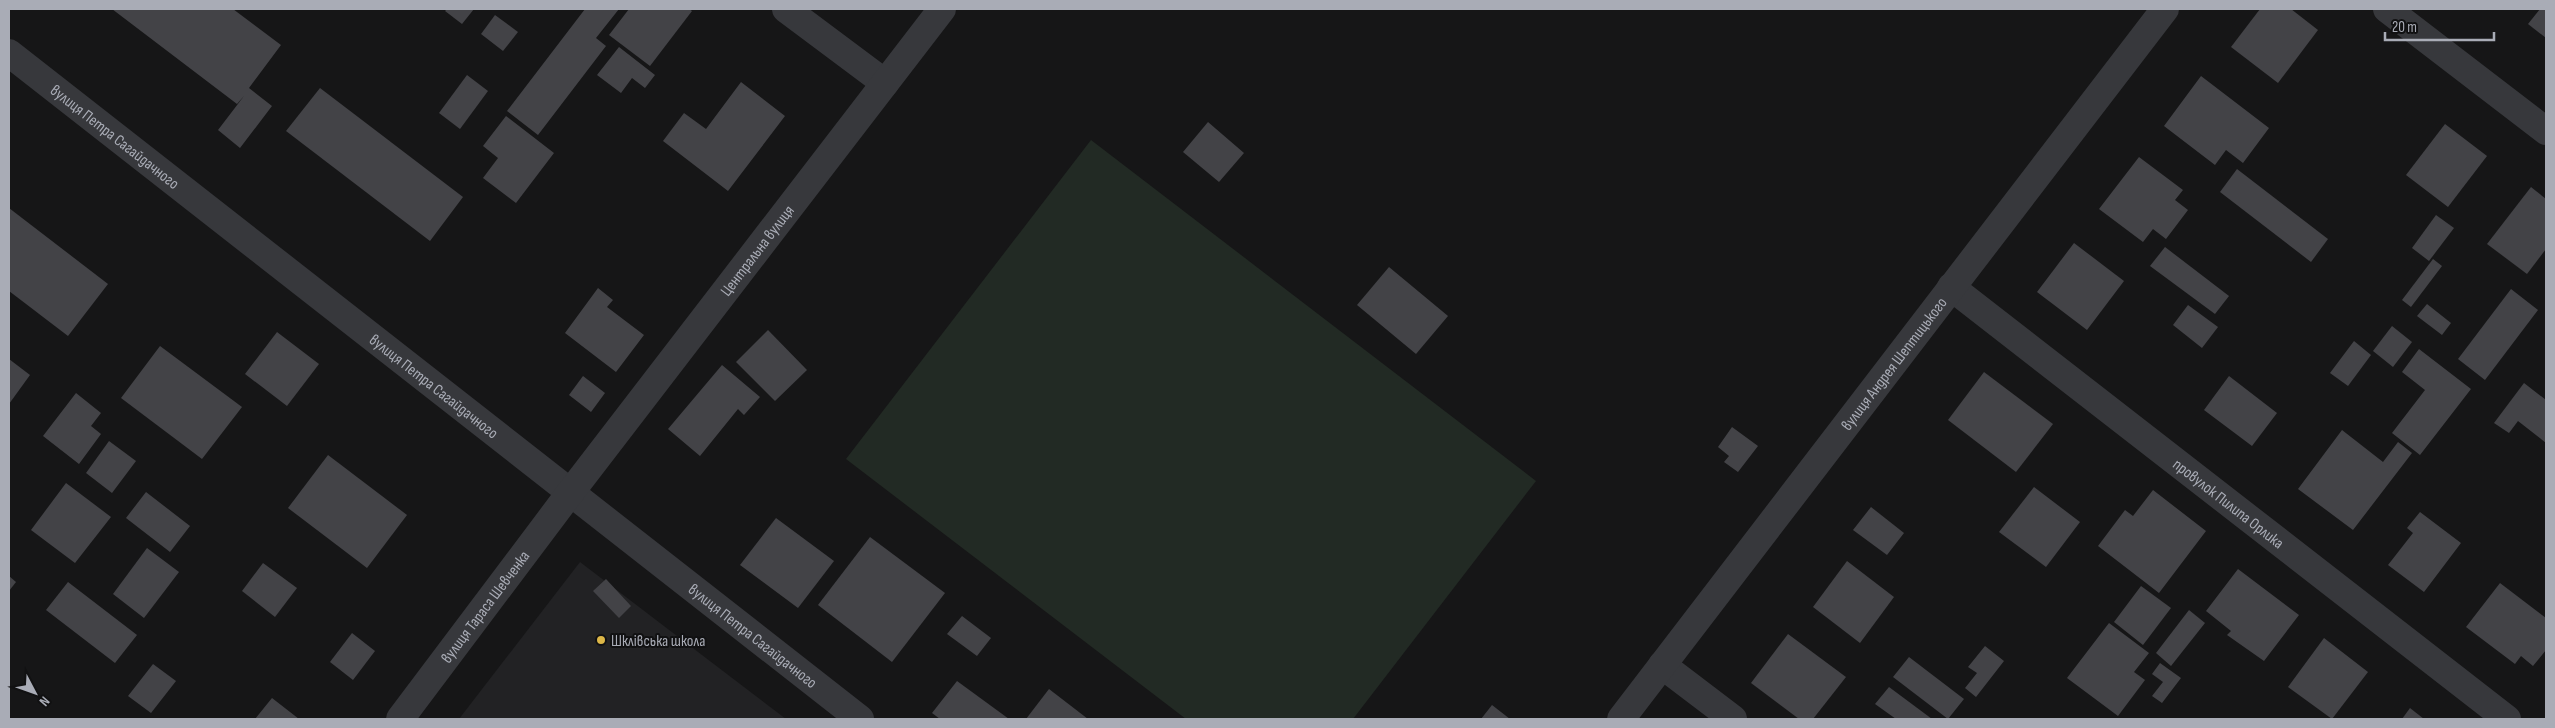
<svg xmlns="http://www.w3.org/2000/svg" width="2555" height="728" font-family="'Sofia Sans Condensed',sans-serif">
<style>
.built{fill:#222224}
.green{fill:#222a24}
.building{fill:#434347}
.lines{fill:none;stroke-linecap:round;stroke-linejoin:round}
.minor{stroke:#37383c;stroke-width:28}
.poi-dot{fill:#ddb748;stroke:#111112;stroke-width:2}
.labels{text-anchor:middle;stroke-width:4;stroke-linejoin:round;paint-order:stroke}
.street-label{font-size:16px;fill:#a9acb6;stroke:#111112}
.poi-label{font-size:16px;fill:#a9acb6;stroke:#111112;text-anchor:start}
</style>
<rect width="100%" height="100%" fill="#161617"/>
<path class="built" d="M580,562L786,719H459Z"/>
<path class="green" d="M1091,140L1536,481L1353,719H1186L846,459Z"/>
<g class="building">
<path d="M112,9H233L281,45L249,88L272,106L240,148L218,130L244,96L237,104Z"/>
<path d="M447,9H474L462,24L445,11Z"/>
<path d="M585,9H619L596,38L606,46L538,135L507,111Z"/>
<path d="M629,9H689L692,11L650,66L609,35Z"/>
<path d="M2260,9H2291L2318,30L2278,83L2231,47Z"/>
<path d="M2540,9H2546V38L2528,24Z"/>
<path d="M495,15L518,32L503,51L481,34Z"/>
<path d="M619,47L655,75L645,88L632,78L621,93L597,75Z"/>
<path d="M467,75L488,91L460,129L439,113Z"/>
<path d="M2201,76L2269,128L2243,163L2226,150L2215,165L2164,126Z"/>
<path d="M741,82L785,116L728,191L663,141L684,113L706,129Z"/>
<path d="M320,88L463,197L430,241L286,131Z"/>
<path d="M506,116L554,153L516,203L483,178L498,158L483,146Z"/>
<path d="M1208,122L1244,153L1219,182L1183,152Z"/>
<path d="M2445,124L2487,156L2448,207L2406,175Z"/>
<path d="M2139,157L2183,190L2175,200L2188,210L2166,239L2153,229L2143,242L2099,209Z"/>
<path d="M2237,169L2328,239L2311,262L2220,192Z"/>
<path d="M2531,187L2546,199V249L2527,274L2487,244Z"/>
<path d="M9,208L108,284L68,336L9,291Z"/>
<path d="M2436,215L2454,228L2429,261L2412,248Z"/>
<path d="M2074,243L2124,281L2087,330L2037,292Z"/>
<path d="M2165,247L2229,296L2215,314L2150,266Z"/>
<path d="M2433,259L2442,266L2411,307L2402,300Z"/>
<path d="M1389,267L1448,316L1416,354L1357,305Z"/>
<path d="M598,288L613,300L607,307L644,335L616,372L565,333Z"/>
<path d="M2511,289L2538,310L2485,380L2458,359Z"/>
<path d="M2427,304L2451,323L2442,335L2417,316Z"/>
<path d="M2188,305L2218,327L2202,348L2173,325Z"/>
<path d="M2392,326L2412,342L2393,367L2373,351Z"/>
<path d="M768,330L807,370L775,401L736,362Z"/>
<path d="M277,332L319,364L287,406L245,374Z"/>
<path d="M2354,341L2371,355L2348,386L2330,373Z"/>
<path d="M160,346L242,407L202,459L121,398Z"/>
<path d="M2419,349L2471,389L2420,455L2392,433L2425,390L2402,372Z"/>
<path d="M9,359L30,375L9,404Z"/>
<path d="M722,365L760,397L744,415L738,409L700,456L668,429Z"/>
<path d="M1984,372L2053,424L2016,472L1948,420Z"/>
<path d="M583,376L605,393L591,412L569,395Z"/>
<path d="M2229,376L2277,413L2252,446L2204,410Z"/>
<path d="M2524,383L2546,400V443L2518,421L2509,433L2494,423Z"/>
<path d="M76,393L101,413L91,426L101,434L79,464L43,436Z"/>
<path d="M1732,427L1758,446L1738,472L1724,462L1729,456L1718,447Z"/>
<path d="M2342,430L2383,462L2398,442L2412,453L2353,530L2298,489Z"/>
<path d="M109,441L136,461L112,493L86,473Z"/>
<path d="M328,455L407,515L367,568L288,508Z"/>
<path d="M66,483L111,517L75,563L31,530Z"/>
<path d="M2034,487L2080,522L2046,567L1999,532Z"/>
<path d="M2153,490L2206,531L2159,593L2098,546L2125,510L2133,516Z"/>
<path d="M146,492L190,526L170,552L126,518Z"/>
<path d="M1871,507L1904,533L1887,555L1853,530Z"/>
<path d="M2420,512L2461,543L2424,592L2388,565L2413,533L2407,528Z"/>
<path d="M776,518L834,561L798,608L740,565Z"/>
<path d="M870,537L945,593L892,662L818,605Z"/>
<path d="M147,548L179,572L144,618L113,594Z"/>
<path d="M1847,561L1894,597L1860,643L1813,607Z"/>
<path d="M263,563L297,588L275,617L242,591Z"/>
<path d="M2238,569L2299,615L2264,661L2227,635L2231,631L2206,611Z"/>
<path d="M9,576L16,582L9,591Z"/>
<path d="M606,579L631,606L619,618L593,591Z"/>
<path d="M68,582L137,635L115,663L46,610Z"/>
<path d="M2500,583L2546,618V650L2533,666L2521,656L2515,664L2466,627Z"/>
<path d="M2141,586L2171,608L2143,645L2114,622Z"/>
<path d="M2189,610L2205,623L2171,666L2156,653Z"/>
<path d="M962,616L991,638L977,656L947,634Z"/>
<path d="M2109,623L2149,653L2134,672L2145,680L2118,716L2067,678Z"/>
<path d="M352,633L375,651L353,680L330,662Z"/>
<path d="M1788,634L1846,677L1813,719H1799L1751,683Z"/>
<path d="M2324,638L2368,672L2332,719L2288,687Z"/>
<path d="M1985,646L2004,661L1976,697L1965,688L1977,673L1968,667Z"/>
<path d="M1909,657L1964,699L1948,719L1893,677Z"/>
<path d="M2160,663L2181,678L2162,703L2152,696L2163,682L2152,674Z"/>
<path d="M153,664L176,681L151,713L128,696Z"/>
<path d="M957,681L1009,719H940L932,713Z"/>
<path d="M1889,687L1932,719H1896L1875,704Z"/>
<path d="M1049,689L1088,719H1026Z"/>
<path d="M272,698L299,719H255Z"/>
<path d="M1492,705L1510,719H1481Z"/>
<path d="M2410,708L2424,719H2402Z"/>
</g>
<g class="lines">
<g class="minor">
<path d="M786,9L885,83"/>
<path d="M2387,9L2546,131"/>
<path id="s1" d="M9,53L860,719"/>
<path id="s2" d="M1951,287L2507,719"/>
<path d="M1662,665L1733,719"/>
<path id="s3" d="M400,719L570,493L942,9"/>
<path id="s4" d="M1621,719L2165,9"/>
</g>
</g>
<circle class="poi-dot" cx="601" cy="640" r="5"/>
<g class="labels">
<g class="street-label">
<text dy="6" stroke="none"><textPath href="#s1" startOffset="135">вулиця Петра Сагайдачного</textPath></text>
<text dy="6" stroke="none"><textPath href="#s3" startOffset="589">Центральна вулиця</textPath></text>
<text dy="6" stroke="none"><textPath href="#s4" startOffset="448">вулиця Андрея Шептицького</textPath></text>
<text dy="6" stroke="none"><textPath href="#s1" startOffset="540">вулиця Петра Сагайдачного</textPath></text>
<text dy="6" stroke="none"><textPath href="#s2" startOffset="352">провулок Пилипа Орлика</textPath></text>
<text dy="6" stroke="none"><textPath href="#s3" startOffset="141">вулиця Тараса Шевченка</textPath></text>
<text dy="6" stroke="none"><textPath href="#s1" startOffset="945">вулиця Петра Сагайдачного</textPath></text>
</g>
<g class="poi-label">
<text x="611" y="646">Шклівська школа</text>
</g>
</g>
<rect width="2555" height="728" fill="none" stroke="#a9acb6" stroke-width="20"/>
<g transform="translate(35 693) rotate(131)" stroke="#111112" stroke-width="4" paint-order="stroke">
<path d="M0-4L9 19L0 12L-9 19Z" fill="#a9acb6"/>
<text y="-8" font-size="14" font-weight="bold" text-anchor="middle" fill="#a9acb6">N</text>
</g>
<path d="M2385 32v8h109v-8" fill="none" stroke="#a9acb6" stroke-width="2.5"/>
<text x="2392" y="32" font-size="15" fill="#a9acb6" stroke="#111112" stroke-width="4" paint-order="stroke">20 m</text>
</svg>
